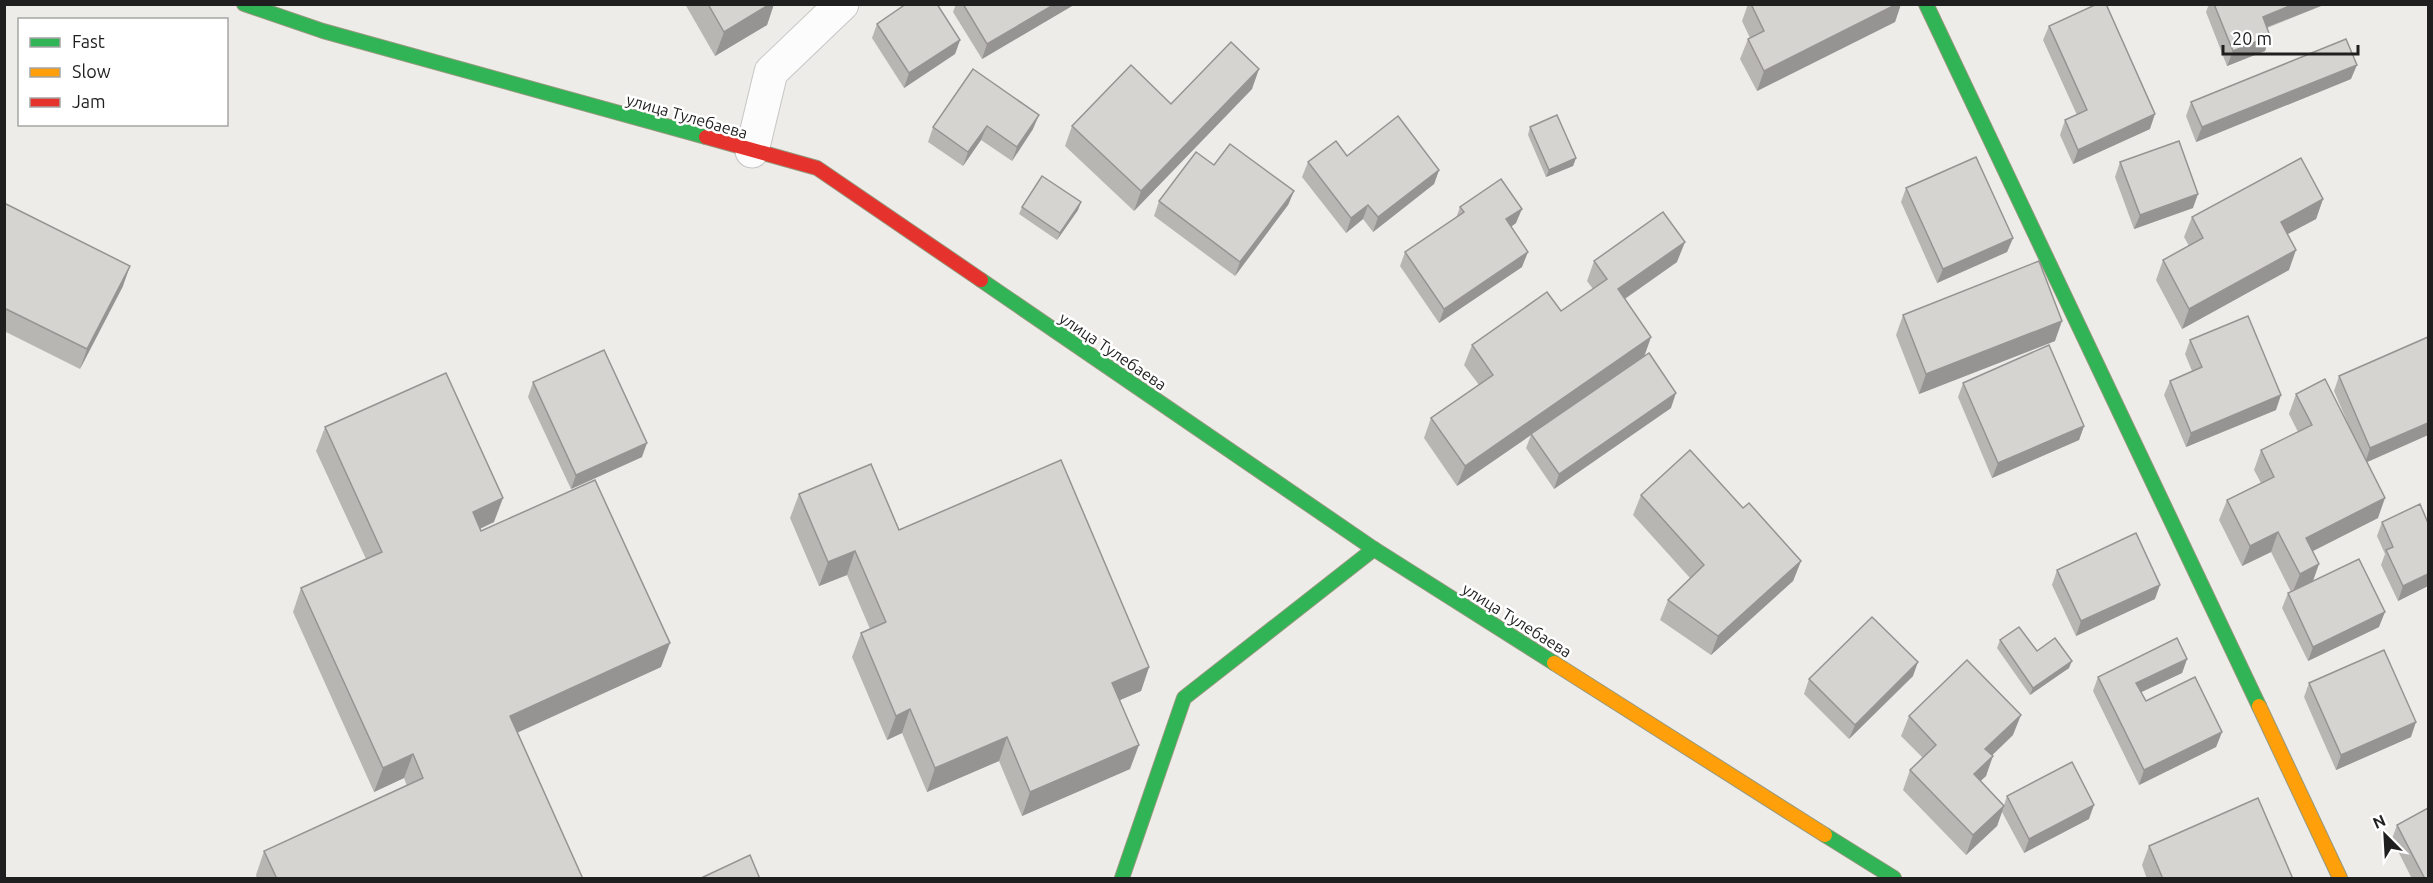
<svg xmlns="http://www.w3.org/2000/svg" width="2433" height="883" font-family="Ubuntu,sans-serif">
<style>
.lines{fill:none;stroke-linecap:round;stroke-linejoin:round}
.street-casing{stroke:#c6c6c4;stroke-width:35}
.fast-casing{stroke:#95987e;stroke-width:16}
.slow-casing{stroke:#95987e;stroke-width:16}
.jam-casing{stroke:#95987e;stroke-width:16}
.street{stroke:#fcfcfc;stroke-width:33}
.fast{stroke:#30b455;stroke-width:14}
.slow{stroke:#ff9f0a;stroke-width:14}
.jam{stroke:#e5322d;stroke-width:14}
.wall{fill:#b8b6b3}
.shaded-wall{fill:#969492}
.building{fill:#d6d4d0;stroke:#969492;stroke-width:1.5}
.labels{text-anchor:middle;stroke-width:5;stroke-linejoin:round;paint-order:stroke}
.street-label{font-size:16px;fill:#1f1f1f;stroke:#fff}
</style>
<rect width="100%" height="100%" fill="#eeece8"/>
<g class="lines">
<g class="street-casing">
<path id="street" d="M752,151L771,72L842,4"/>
</g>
<g class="fast-casing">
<g id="fast">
<path d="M244,4L323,31L706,137"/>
<path d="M1926,4L2259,706"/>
<path d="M981,280L1374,549L1554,663"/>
<path d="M1825,835L1894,878"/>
<path d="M1122,878L1184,698L1374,549"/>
</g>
</g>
<g class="slow-casing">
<g id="slow">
<path d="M1554,663L1825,835"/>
<path d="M2259,706L2340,878"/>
</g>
</g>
<g class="jam-casing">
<path id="jam" d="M706,137L817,168L981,280"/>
</g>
<use href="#street" class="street"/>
<use href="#fast" class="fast"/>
<use href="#slow" class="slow"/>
<use href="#jam" class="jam"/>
</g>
<g class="wall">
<path d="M685,4H774L767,25L715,56Z"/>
<path d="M956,4H1072V6L982,59L953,12Z"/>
<path d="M1748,4H1901L1895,22L1757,91L1740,59L1748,39L1750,38L1742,21Z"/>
<path d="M2209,4H2326L2267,28L2270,36L2265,51L2227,66L2206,12Z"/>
<path d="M877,24L960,40L955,54L904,88L872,38Z"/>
<path d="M2049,26L2150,129L2073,164L2060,135L2065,120L2077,115L2043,40Z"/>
<path d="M973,69L1033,129L1012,161L981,140L963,166L928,142L933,127Z"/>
<path d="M2351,79L2196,142L2186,116L2191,102Z"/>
<path d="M1252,89L1134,211L1065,146L1072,126L1171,104Z"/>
<path d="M1530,127L1576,158L1573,166L1546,177L1528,135Z"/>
<path d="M1347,156L1439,170L1434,184L1373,232L1363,219L1346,233L1302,177L1308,162Z"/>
<path d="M2120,162L2193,208L2134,229L2115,177Z"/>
<path d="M1214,165L1294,191L1288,205L1235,276L1154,216L1159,201Z"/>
<path d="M1906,188L2013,238L2007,252L1937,283L1901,202Z"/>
<path d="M2323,199L2316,219L2287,234L2289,270L2182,329L2156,280L2163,260L2189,246L2184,237L2192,217Z"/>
<path d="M1081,202L1078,210L1057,240L1019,214L1022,207Z"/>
<path d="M4,203L123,286L80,369L4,331Z"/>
<path d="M1460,207L1516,223L1511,227L1522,267L1439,323L1400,266L1405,252L1456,218Z"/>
<path d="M1594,261L1677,262L1625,299L1651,337L1644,356L1671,408L1554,489L1526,448L1531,435L1457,486L1424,438L1431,418L1479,385L1464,365L1472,345L1561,311L1593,289L1587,281Z"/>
<path d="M1903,315L2055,341L1919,394L1896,335Z"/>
<path d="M2190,340L2276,410L2186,447L2164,395L2170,381L2192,371L2185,354Z"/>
<path d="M2339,376L2428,435L2367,462L2378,518L2313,551V581L2379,627L2308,661L2282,608L2288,593L2291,592L2271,552L2242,566L2219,520L2227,500L2261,483L2254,470L2261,450L2298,432L2289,414L2296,394L2352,433L2334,391Z"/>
<path d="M533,382L642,457L571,489L528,397Z"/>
<path d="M1963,383L2084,426L2079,440L1992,478L1958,397Z"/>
<path d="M325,427L494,522L480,529L481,531L661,667L517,733L583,879H257L256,875L264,851L407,786L404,778L374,792L293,612L301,588L366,559L316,451Z"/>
<path d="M799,494L899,530L1149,667L1141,691L1120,700L1130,769L1022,816L999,761L927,792L902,733L887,740L852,657L861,633L870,629L847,575L819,586L790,518Z"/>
<path d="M1641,495L1743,508L1801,561L1793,581L1711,655L1660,620L1668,600L1690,578L1633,515Z"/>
<path d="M2382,522L2428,523V586L2398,601L2381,565L2385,554L2377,536Z"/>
<path d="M2057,570L2155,599L2076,636L2052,585Z"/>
<path d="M2000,640L2037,651L2069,668L2030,695L1997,648Z"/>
<path d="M2187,659L2182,673L2141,692L2146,701L2222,732L2216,747L2139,785L2093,691L2098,677Z"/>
<path d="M1913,676L1849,739L1804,694L1809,679Z"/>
<path d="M2309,683L2411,737L2336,770L2304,697Z"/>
<path d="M1909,716L2013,735L1992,755L1986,776L1980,781L2004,805L2007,796L2089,819L2024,853L2002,812L1997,826L1966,855L1903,790L1910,770L1923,758L1901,736Z"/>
<path d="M2397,825L2428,879H2412L2392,839Z"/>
<path d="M2149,846L2293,879H2147L2142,865Z"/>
</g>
<g class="shaded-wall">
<path d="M770,4H774L767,25L715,56L724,32Z"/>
<path d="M1055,4H1072V6L982,59L987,44Z"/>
<path d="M1897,4H1901L1895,22L1757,91L1764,71Z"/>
<path d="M2294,4H2326L2257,31L2263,17Z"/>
<path d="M2270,36L2265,51L2227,66L2233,51Z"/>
<path d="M960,40L955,54L904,88L909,73Z"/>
<path d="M2357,65L2351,79L2196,142L2202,127Z"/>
<path d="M1259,69L1252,89L1134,211L1141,191Z"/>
<path d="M2155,114L2150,129L2073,164L2078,150Z"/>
<path d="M1039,115L1033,129L1012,161L1017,147Z"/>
<path d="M987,126L981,140L963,166L968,152Z"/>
<path d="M1576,158L1573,166L1546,177L1549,170Z"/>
<path d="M1439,170L1434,184L1373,232L1378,217Z"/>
<path d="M1294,191L1288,205L1235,276L1240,262Z"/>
<path d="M2198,194L2193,208L2134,229L2140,215Z"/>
<path d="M2323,199L2316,219L2273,242L2281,222Z"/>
<path d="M1081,202L1078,210L1057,240L1060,233Z"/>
<path d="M1368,205L1363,219L1346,233L1351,218Z"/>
<path d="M1522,209L1516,223L1501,234L1506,219Z"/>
<path d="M2013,238L2007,252L1937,283L1943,269Z"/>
<path d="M1685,242L1677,262L1610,309L1618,289Z"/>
<path d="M2296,250L2289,270L2182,329L2189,309Z"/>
<path d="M1528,252L1522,267L1439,323L1444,309Z"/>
<path d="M130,266L123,286L80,369L87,349Z"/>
<path d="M2062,321L2055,341L1919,394L1926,374Z"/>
<path d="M1651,337L1644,357L1457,486L1465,466Z"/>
<path d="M1676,393L1671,408L1554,489L1559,474Z"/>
<path d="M2281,395L2276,410L2186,447L2191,433Z"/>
<path d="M2428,423V435L2365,463L2370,448Z"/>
<path d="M2084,426L2079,440L1992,478L1998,463Z"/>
<path d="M647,443L642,457L571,489L576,475Z"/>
<path d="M503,498L494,522L464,536L473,512Z"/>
<path d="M2385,498L2378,518L2299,558L2306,538Z"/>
<path d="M2278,532L2271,552L2242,566L2250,546Z"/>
<path d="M855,551L847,575L819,586L828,562Z"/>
<path d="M1801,561L1793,581L1711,655L1718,636Z"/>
<path d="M2319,564L2312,584L2292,594L2300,574Z"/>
<path d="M2428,574V586L2398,601L2403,586Z"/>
<path d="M2160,585L2155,599L2076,636L2081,621Z"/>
<path d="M2385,612L2379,627L2308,661L2313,647Z"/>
<path d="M670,643L661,667L501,740L510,716Z"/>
<path d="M2187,659L2182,673L2131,697L2136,683Z"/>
<path d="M2072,661L2069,668L2030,695L2033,688Z"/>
<path d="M1918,662L1913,676L1849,739L1855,725Z"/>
<path d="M1149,667L1141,691L1104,707L1112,683Z"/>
<path d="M910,709L902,733L887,740L896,716Z"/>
<path d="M2021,715L2013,735L1978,769L1985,749Z"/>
<path d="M2416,722L2411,737L2336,770L2341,755Z"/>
<path d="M2222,732L2216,747L2139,785L2144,770Z"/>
<path d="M1007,737L999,761L927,792L935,768Z"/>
<path d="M1139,745L1130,769L1022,816L1030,792Z"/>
<path d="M413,754L404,778L374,792L383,768Z"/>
<path d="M1993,756L1986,776L1967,794L1974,774Z"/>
<path d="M2094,805L2089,819L2024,853L2029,839Z"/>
<path d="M2004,806L1997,826L1966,855L1973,835Z"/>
</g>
<g class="building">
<path d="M708,4H770L724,32Z"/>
<path d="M906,4H937L960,40L909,73L877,24Z"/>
<path d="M963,4H1055L987,44Z"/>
<path d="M1751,4H1897L1764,71L1748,39L1764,31Z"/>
<path d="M2097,4H2106L2155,114L2078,150L2065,120L2087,110L2049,26Z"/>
<path d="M2214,4H2294L2263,17L2270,36L2233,51Z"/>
<path d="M2346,39L2357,65L2202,127L2191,102Z"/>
<path d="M1231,42L1259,69L1141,191L1072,126L1131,65L1171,104Z"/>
<path d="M973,69L1039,115L1017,147L987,126L968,152L933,127Z"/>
<path d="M1557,115L1576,158L1549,170L1530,127Z"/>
<path d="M1398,116L1439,170L1378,217L1368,205L1351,218L1308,162L1336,141L1347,156Z"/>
<path d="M2179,141L2198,194L2140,215L2120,162Z"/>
<path d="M1230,144L1294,191L1240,262L1159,201L1196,152L1214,165Z"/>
<path d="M1976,157L2013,238L1943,269L1906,188Z"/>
<path d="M2301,158L2323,199L2281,222L2296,250L2189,309L2163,260L2203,238L2192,217Z"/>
<path d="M1042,176L1081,202L1060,233L1022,207Z"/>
<path d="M1501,179L1522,209L1506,219L1528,252L1444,309L1405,252L1464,212L1460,207Z"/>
<path d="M4,203L130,266L87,349L4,308Z"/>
<path d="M1663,212L1685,242L1618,289L1651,337L1465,466L1431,418L1493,375L1472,345L1547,292L1561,311L1607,279L1594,261Z"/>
<path d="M2039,261L2062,321L1926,374L1903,315Z"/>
<path d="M2248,316L2281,395L2191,433L2170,381L2202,367L2190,340Z"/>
<path d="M2428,337V423L2370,448L2339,376Z"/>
<path d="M2049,345L2084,426L1998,463L1963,383Z"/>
<path d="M604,350L647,443L576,475L533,382Z"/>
<path d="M1649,353L1676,393L1559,474L1531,434Z"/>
<path d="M446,373L503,498L473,512L481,531L595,480L670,643L510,716L583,879H277L264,851L423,778L413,754L383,768L301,588L382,552L325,427Z"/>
<path d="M2325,379L2385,498L2306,538L2319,564L2300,574L2278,532L2250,546L2227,500L2274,477L2261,450L2312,425L2296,394Z"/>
<path d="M1690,450L1743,508L1749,503L1801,561L1718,636L1668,600L1704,565L1641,495Z"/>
<path d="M1061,460L1149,667L1112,683L1139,745L1030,792L1007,737L935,768L910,709L896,716L861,633L886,622L855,551L828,562L799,494L871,464L899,530Z"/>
<path d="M2420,504L2428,523V574L2403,586L2386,550L2393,547L2382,522Z"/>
<path d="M2136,533L2160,585L2081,621L2057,570Z"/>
<path d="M2359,559L2385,612L2313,647L2288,593Z"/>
<path d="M1872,617L1918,662L1855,725L1809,679Z"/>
<path d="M2019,627L2037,651L2055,638L2072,661L2033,688L2000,640Z"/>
<path d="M2177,638L2187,659L2136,683L2146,701L2195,677L2222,732L2144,770L2098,677Z"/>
<path d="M2384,650L2416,722L2341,755L2309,683Z"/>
<path d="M1967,660L2021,715L1985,749L1993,756L1974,774L2004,806L1973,835L1910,770L1936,745L1909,716Z"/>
<path d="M2072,762L2094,805L2029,839L2007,796Z"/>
<path d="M2258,798L2293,879H2163L2149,846Z"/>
<path d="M2428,808V879H2425L2397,825Z"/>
<path d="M750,855L760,879H699Z"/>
</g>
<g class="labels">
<g class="street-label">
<text transform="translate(687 116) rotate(16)" y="6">улица Тулебаева</text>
<text transform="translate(1113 351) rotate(34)" y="6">улица Тулебаева</text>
<text transform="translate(1517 620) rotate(32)" y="6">улица Тулебаева</text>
</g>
</g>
<rect width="2433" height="883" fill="none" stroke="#1f1f1f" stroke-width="12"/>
<rect x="18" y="18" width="210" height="108" fill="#ffffff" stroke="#a5a5a5" stroke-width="1.5"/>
<rect x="30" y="38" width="30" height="9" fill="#30b455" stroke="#a5a5a5" stroke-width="1.5"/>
<text x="72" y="48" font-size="18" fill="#1f1f1f">Fast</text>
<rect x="30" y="68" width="30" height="9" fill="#ff9f0a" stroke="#a5a5a5" stroke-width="1.5"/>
<text x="72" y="78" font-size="18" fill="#1f1f1f">Slow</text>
<rect x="30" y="98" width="30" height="9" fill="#e5322d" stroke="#a5a5a5" stroke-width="1.5"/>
<text x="72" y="108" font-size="18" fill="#1f1f1f">Jam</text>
<g transform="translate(2385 835) rotate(336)" stroke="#ffffff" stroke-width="4.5" paint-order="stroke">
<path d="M0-4.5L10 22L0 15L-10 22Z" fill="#1f1f1f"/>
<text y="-9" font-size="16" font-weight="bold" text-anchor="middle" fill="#1f1f1f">N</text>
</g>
<path d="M2223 45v9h135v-9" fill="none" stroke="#1f1f1f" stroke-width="3"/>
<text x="2232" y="45" font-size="18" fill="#1f1f1f" stroke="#ffffff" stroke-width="4.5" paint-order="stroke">20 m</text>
</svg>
